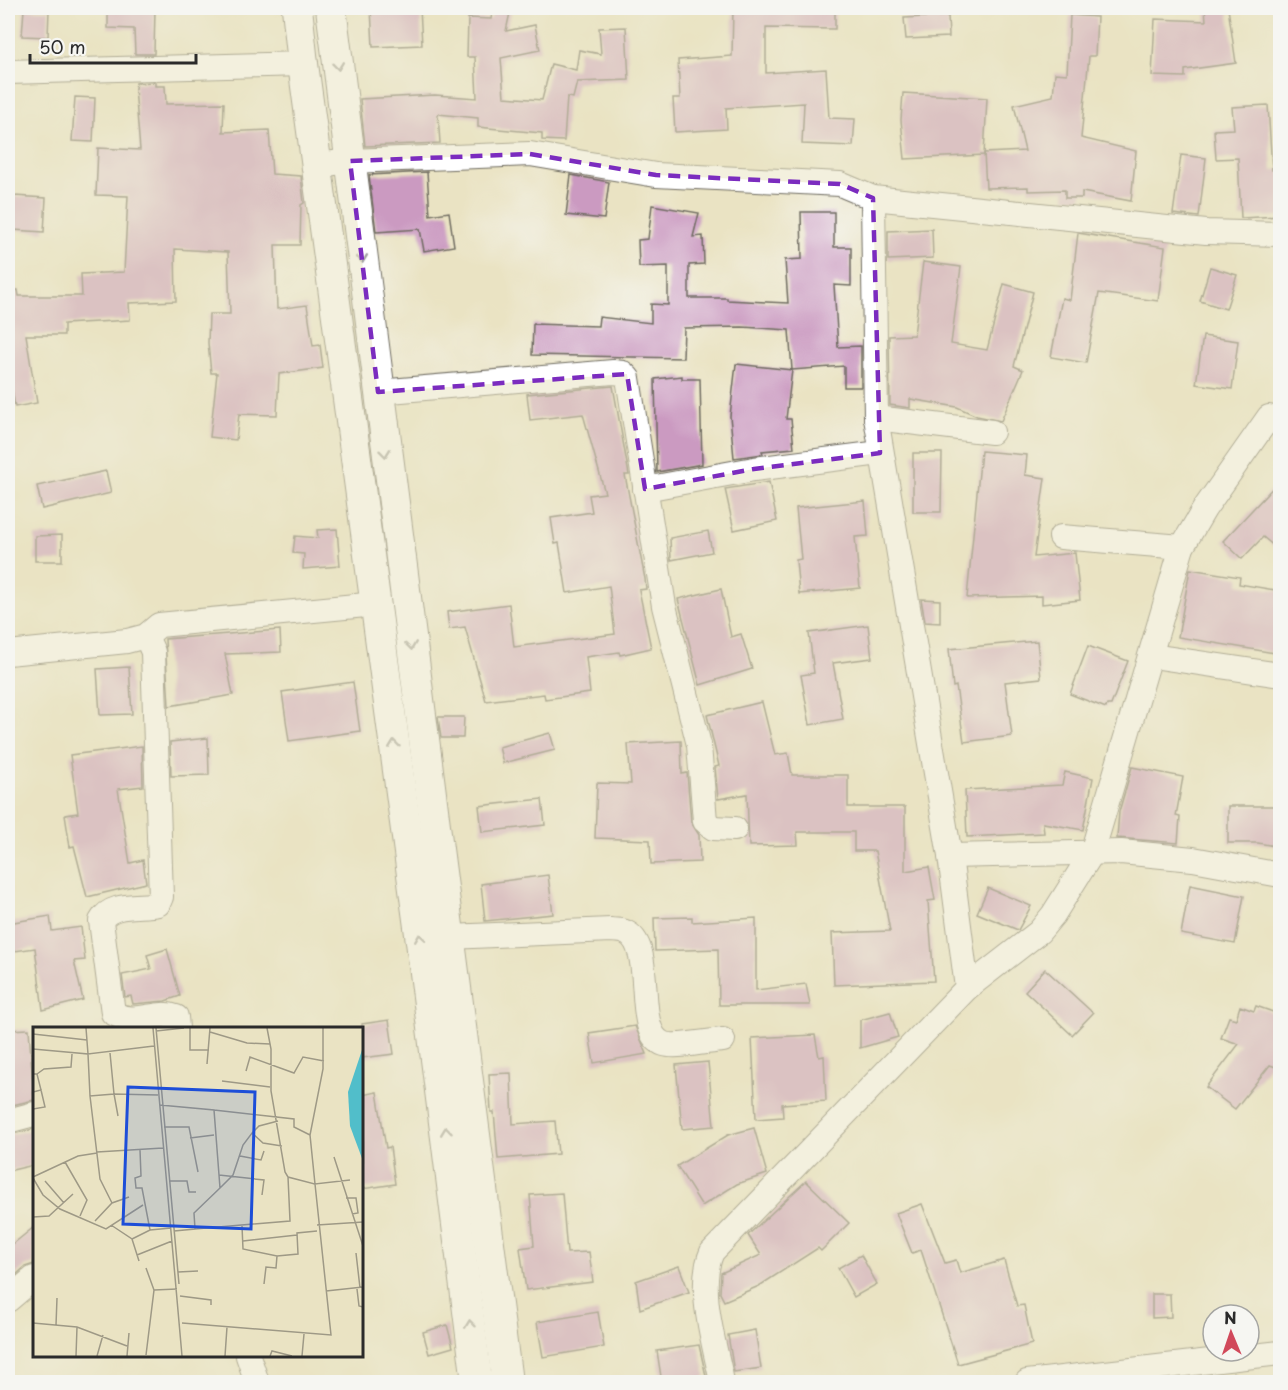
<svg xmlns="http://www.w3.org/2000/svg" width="1288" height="1390" font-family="'Playpen Sans',sans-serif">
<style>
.building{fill:#cb9ac1}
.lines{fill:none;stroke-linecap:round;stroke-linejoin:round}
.minor-casing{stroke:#6e6b60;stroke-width:26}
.tertiary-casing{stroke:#6e6b60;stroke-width:32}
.minor{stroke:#fff;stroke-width:24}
.tertiary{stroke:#fff;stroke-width:30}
.oneway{stroke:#a0a0a0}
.marked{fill:none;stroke:#7b2cbf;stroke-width:4.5;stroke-dasharray:12 8;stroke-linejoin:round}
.inset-road{fill:none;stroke:#9e9986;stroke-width:1.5}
.view{fill:#1d4ed8;fill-opacity:0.15;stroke:#1d4ed8;stroke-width:3}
.inset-edge{fill:none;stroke:#2b2b2b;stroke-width:3}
</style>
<rect width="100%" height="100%" fill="#f6f6f2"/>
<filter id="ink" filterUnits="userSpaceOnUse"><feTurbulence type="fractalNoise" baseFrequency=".0167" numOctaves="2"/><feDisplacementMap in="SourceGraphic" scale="12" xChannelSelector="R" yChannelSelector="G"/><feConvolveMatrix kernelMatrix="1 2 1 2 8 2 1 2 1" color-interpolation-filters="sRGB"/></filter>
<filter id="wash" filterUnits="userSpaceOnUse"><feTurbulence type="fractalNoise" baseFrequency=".008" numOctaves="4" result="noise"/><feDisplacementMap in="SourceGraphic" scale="24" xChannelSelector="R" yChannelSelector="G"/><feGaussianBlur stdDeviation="1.35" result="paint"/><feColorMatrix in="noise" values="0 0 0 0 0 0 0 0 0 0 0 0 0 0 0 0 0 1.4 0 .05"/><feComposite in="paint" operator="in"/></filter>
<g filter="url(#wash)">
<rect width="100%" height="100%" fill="#eae3c3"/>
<g id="blocks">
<g class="building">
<path d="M108,8H155L154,54H135L134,29L108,28Z"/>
<path d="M371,8H420L422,45L373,47Z"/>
<path d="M493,8H511L506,31L535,25L540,50L501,58L504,97L542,100L551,64L576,70L579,50L601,54L599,28L626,27L629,80L577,82L573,98L567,97L564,141L542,140V133L478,127V118L438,114L440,143L365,146L360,99L435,95L477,98L475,57H467L468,18L491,19Z"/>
<path d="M733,8H835V29L766,28V73L826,69L829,118L855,119L853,146L802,144L804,103L726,108L727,129L675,132L673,98H680L678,60L732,56Z"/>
<path d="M1205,8H1228L1236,63L1185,70V77L1152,76L1155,19L1206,21Z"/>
<path d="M24,9L49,10L48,37L22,36Z"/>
<path d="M1070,15L1097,17L1095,56H1089L1081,138L1136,151L1131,201L1082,192V198H1065V190L1028,191V187L986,188L984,153L1025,151L1014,105L1053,96L1055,73L1067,74Z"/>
<path d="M948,16L949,37L906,39L904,18Z"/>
<path d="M155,82V86H165L166,104L224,103L223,132L269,130L272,174L301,176L304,203L301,205L300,245H275L277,309L307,305L313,346L320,345L323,368L279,374L277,415L239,414L236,440L210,437L217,373H211L208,343L209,314H230L228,252L175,249L176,301L129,303L130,320L64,324V335H26L37,403L15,407L8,365L9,290H18L19,296H82L81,274L124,272L128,196L96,195L98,148L140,150L135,88L136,83Z"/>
<path d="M903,93L987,98L984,155L905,159L901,120Z"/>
<path d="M75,97L95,98L93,142L72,141Z"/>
<path d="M1268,105L1272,170L1281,169V216L1241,218L1238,158L1216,159L1214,130L1234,129L1232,107Z"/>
<path d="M1181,155L1206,158L1199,217L1173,214Z"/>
<path d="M427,172L430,215L449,212L454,246L424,251L420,229L376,232L369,175Z"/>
<path d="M571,175L609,182L604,219L566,215Z"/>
<path d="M14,196L46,198L44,232L13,230Z"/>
<path d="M652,205L699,213L693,237L703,236L704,264L689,265V298H727V300L788,303L785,260L802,259L801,212H834V247H851V286L834,285L838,347L861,346V387H844V366L792,370L789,330L742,327L684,328L683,358L532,355L533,324L598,326L599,317L651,323V304L668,305V266L639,267L638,240L648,239Z"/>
<path d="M932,229L933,258L888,260V231Z"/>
<path d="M1078,233L1165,247L1158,301L1099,293L1086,363L1051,357L1062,298L1070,300Z"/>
<path d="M923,262L961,267L951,344L987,350L1004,284L1033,292L1014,366L1023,370L1001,421L977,416L957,407L910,399V408L890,405L889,336L914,335Z"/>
<path d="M1210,267L1237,275L1226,309L1200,301Z"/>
<path d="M1203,336L1238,341L1232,389L1196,384Z"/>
<path d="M736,364L792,370L786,419H791L794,448L762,451L763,454L734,458L730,416Z"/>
<path d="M682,376V379H700L702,464L657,472L655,379Z"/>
<path d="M613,386L629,475H625L645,579L646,589L639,590L651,648L620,655L619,652L586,657L590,693L545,699L544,694L486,701L465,627L449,629L447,612L509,604L514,647L615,634L609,586L567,593L559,543L555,544L551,518L592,512L589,495L605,493L583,414L530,420L527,394Z"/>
<path d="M981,451L1027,455L1025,475L1045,478L1034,557L1075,553L1080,600L1042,604V596L967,598Z"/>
<path d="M913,453H942L941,512H913Z"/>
<path d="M106,471L111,493L42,509L37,486Z"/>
<path d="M1281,479V552L1263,537L1242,559L1223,541Z"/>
<path d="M769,482L777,521L734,530L725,489Z"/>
<path d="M865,501L868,536L855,537L860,588L799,594L796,560L801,559L796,508Z"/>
<path d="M337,529L340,566L303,569L304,554L293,553L295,536L318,538L317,530Z"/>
<path d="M708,531L712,552L671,560L670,538Z"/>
<path d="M62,535V561H35V536Z"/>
<path d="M1190,569L1240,577L1239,584L1281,591V654L1178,637Z"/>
<path d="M721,589L731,637L741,634L752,669L700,685L678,599Z"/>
<path d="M921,599L940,600V623L925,622Z"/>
<path d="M868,625L872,658L833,663L843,719L810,725L801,675L814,673L809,633Z"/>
<path d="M280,630L281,652L225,654L233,695L169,706L165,639Z"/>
<path d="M1037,641L1041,678L1005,682L1012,736L964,742L956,686L953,687L949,649Z"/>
<path d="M1088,646L1128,661L1111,705H1107L1106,708L1070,694Z"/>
<path d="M129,667L132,714L100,715L97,669Z"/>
<path d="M353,682L360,731L289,741L282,692Z"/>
<path d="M762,702L775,755L788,753L792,775H848V807H905V871L929,867L935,900L928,901L934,981L834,985L832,933L890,931L875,851H854V832H797L798,845L749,846L747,794L718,799L715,767L719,766L707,715Z"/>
<path d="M438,717H464L463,738H441Z"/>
<path d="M550,733L555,750L503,763L499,747Z"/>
<path d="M208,738L209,775L171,776L170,742Z"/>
<path d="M681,741L682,774L687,773L691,822L699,835L700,862L651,864L650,840L595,838L597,783L631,784L628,744Z"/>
<path d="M142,746L143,786L118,789L130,863L143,860L146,883L87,897L74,846L70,847L65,815L78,813L70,755Z"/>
<path d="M1132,767L1183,777L1176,816L1180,817L1178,843L1117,838L1119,812Z"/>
<path d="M1065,772L1093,778L1083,830L1043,823L1044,833L967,837L965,790L1062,785Z"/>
<path d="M542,799L545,825L482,832L479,806Z"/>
<path d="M1228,806H1281V847L1258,843H1228Z"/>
<path d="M548,875L553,914L485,921L481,884Z"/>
<path d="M1190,885L1244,896L1235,944L1181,934Z"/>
<path d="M988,888L1031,906L1018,930L977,913Z"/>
<path d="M50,916L52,931L81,927L85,960L74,961L83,1000L43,1010L35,948L8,952V923Z"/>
<path d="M692,917V922L756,918V990L806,984L810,1005H719L718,949L655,951L654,918Z"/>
<path d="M167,949L180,996L165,1001L133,1004L131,996L125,997L122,975L151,969L147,955Z"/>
<path d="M1045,969L1093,1013L1072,1035L1025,991Z"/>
<path d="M1240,1006L1254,1011L1256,1006L1276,1013L1274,1019L1281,1021V1069L1270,1065L1235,1109L1206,1087L1239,1044L1221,1038L1229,1017L1236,1019Z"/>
<path d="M890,1012L898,1037L860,1048V1020Z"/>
<path d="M389,1020L394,1054L362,1058V1024Z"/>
<path d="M635,1026L647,1054L594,1063L589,1033Z"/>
<path d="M29,1029L34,1100L8,1106V1030Z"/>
<path d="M815,1035L819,1057L824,1056L826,1101L782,1104L783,1117L756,1119L752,1038Z"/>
<path d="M708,1062L714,1126L682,1129L676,1065Z"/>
<path d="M511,1073L513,1124L555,1121L558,1154L498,1159L494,1112H491L489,1074Z"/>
<path d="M377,1092L386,1148L390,1147L395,1184L362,1189V1095Z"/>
<path d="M754,1128L767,1174L737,1184L702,1206L677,1166L728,1135Z"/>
<path d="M34,1129V1165L8,1171V1135Z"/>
<path d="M806,1181L849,1223L821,1251L818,1248L759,1286L724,1301L720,1293L721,1273L761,1255L748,1235Z"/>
<path d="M562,1193L567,1253L589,1252L593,1282L526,1290L520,1248L534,1246L530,1195Z"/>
<path d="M922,1204L945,1263L956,1260L960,1273L1004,1260L1017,1306L1024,1305L1032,1344L958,1364L921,1250L912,1253L896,1213Z"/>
<path d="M34,1227V1264L25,1267L8,1282V1248Z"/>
<path d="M861,1255L877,1284L854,1297L838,1268Z"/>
<path d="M679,1266L689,1292L640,1309L636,1281Z"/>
<path d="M1152,1294H1170L1171,1317L1152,1318Z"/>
<path d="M598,1312L604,1347L543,1357L537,1322Z"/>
<path d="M447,1325L453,1347L429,1354L423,1332Z"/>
<path d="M755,1330L761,1368L734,1372L728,1335Z"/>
<path d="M699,1345L706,1376L703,1377L704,1383H662L657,1351Z"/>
</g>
</g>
</g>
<g filter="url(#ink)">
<use href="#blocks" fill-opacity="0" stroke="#6e6b60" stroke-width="1.5"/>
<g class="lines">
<g class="minor-casing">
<g id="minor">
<path d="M8,72L303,64"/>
<path d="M318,165L350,161L530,154L656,175L840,184L873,198L876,418L950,856L967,988L712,1252C696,1287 715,1345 722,1382"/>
<path d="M873,198L1206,232L1280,234"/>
<path d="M378,392L613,372L623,373L628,378L664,606L699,745L705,821L713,828L735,829"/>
<path d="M876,418L992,432"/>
<path d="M645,489L754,469L880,453"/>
<path d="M1061,537L1182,547"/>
<path d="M146,636L153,652L161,897L158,904C139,908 111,902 101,921L113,1013C137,1027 155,1009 176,1017L177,1028"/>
<path d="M8,653L127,641L146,636L159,625L376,604"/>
<path d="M1152,656L1280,675"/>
<path d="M950,856L1121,852L1193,859L1280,875"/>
<path d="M451,937L611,930C615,931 621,930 625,932C658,945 631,1033 664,1044C676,1048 709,1041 723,1040"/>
<path d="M967,988L1039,932L1053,915L1092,853L1182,547L1205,508L1269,417L1280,424"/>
<path d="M8,1121L34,1114"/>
<path d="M8,1300L34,1278"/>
<path d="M248,1356L257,1382"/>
<path d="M1027,1382L1280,1353"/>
</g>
</g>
<g class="tertiary-casing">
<g id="tertiary">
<path d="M297,8L303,64L422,949L477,1382"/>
<path d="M331,8C386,466 449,924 507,1382"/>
</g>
</g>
<use href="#minor" class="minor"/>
<use href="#tertiary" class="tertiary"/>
</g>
<defs><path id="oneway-chevron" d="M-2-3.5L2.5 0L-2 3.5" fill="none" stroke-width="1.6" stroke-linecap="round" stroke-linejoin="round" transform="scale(1.5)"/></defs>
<g class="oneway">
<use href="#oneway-chevron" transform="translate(338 66) rotate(83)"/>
<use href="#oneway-chevron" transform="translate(362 259) rotate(83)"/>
<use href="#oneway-chevron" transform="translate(385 453) rotate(83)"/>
<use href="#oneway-chevron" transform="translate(411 646) rotate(82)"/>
<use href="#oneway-chevron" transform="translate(394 744) rotate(-97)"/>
<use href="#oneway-chevron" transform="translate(420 938) rotate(-98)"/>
<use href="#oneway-chevron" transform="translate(446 1131) rotate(-97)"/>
<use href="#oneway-chevron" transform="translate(470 1324) rotate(-97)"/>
</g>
</g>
<path d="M0 0H1288V1390H0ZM530,154L656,175L840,184L873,198L880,453L754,469L645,489L627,374L378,392L350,161Z" fill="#eae3c3" fill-opacity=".55" fill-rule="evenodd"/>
<path class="marked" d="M530,154L656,175L840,184L873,198L880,453L754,469L645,489L627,374L378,392L350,161Z"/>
<g transform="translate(33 1027)">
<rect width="330" height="330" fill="#eae3c3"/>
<path d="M330,20V134L317,99L315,65Z" fill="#51beca"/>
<path class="inset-road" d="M53,1L55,27L121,19M120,1L149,329M123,1L146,257M157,1V23H176M290,1V42L277,108L282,157L317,153M123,4L151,1M177,5L214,16L237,17M0,7L54,13M0,22L55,27L57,69L81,67L77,26M174,37L177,1M213,44L217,30L261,46L270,30L291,34M0,47H4L8,63L0,65M4,47L11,42L38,40L39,27M189,54L237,60M57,69L67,152L79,176M127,78L181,83L187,161L161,186L162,202L141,204M0,82L12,80L8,63M181,83L261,92V100L277,108M85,89L81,67L125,68M131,100H156L165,145M219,106L226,99L245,94M157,111L181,108M107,123L108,149L102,151L103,161H109L117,203M64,125L130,121M207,129L228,133L231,124M301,130L330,219M32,135L54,173L47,189M186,148L231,153L229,168M0,150L45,129L64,126M0,151L10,168L27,182L73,202L110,178M12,154L31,176M137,154H154L156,165H163M187,161L200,148L210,118L219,106L230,116L249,119M313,171H323L325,186L319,187M0,190L16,189L40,167M62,194L79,176L96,170M78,198L99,212L106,234M284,198L330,195M209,199L210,222L244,229L265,227L264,206L284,204M162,202L257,194L255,150M99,212L117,203L138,201M210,214L264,208M323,226L327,261M104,228L139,214M113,241L121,263L113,328M145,245L165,244M231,257L233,240L243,241L244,229M324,262L326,279L330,280M121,263L144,262M293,264L330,260M147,269L178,273V278M0,296L44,300L94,319M149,296L298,308L282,157L255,150L252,145L238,64V22L234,1M23,298L24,271M43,329L44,300M64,329L70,308M94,329L96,306M192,329L194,300M237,329L239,324L259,329M269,329L271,307"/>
<path class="view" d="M95,60L222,65L218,202L90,197Z"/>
<rect width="330" height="330" class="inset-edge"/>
</g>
<rect width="1288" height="1390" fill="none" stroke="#f6f6f2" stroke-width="30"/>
<g transform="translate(1231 1333) rotate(358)"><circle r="28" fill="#f6f6f2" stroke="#a5a5a2" stroke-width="1.5"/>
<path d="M0-4.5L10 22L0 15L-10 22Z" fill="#d1495b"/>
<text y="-9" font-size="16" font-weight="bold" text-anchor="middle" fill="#2b2b2b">N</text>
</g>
<path d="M30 54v9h166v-9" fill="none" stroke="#2b2b2b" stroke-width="3"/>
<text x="39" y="54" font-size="18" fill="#2b2b2b" stroke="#f6f6f2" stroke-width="4.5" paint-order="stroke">50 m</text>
</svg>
